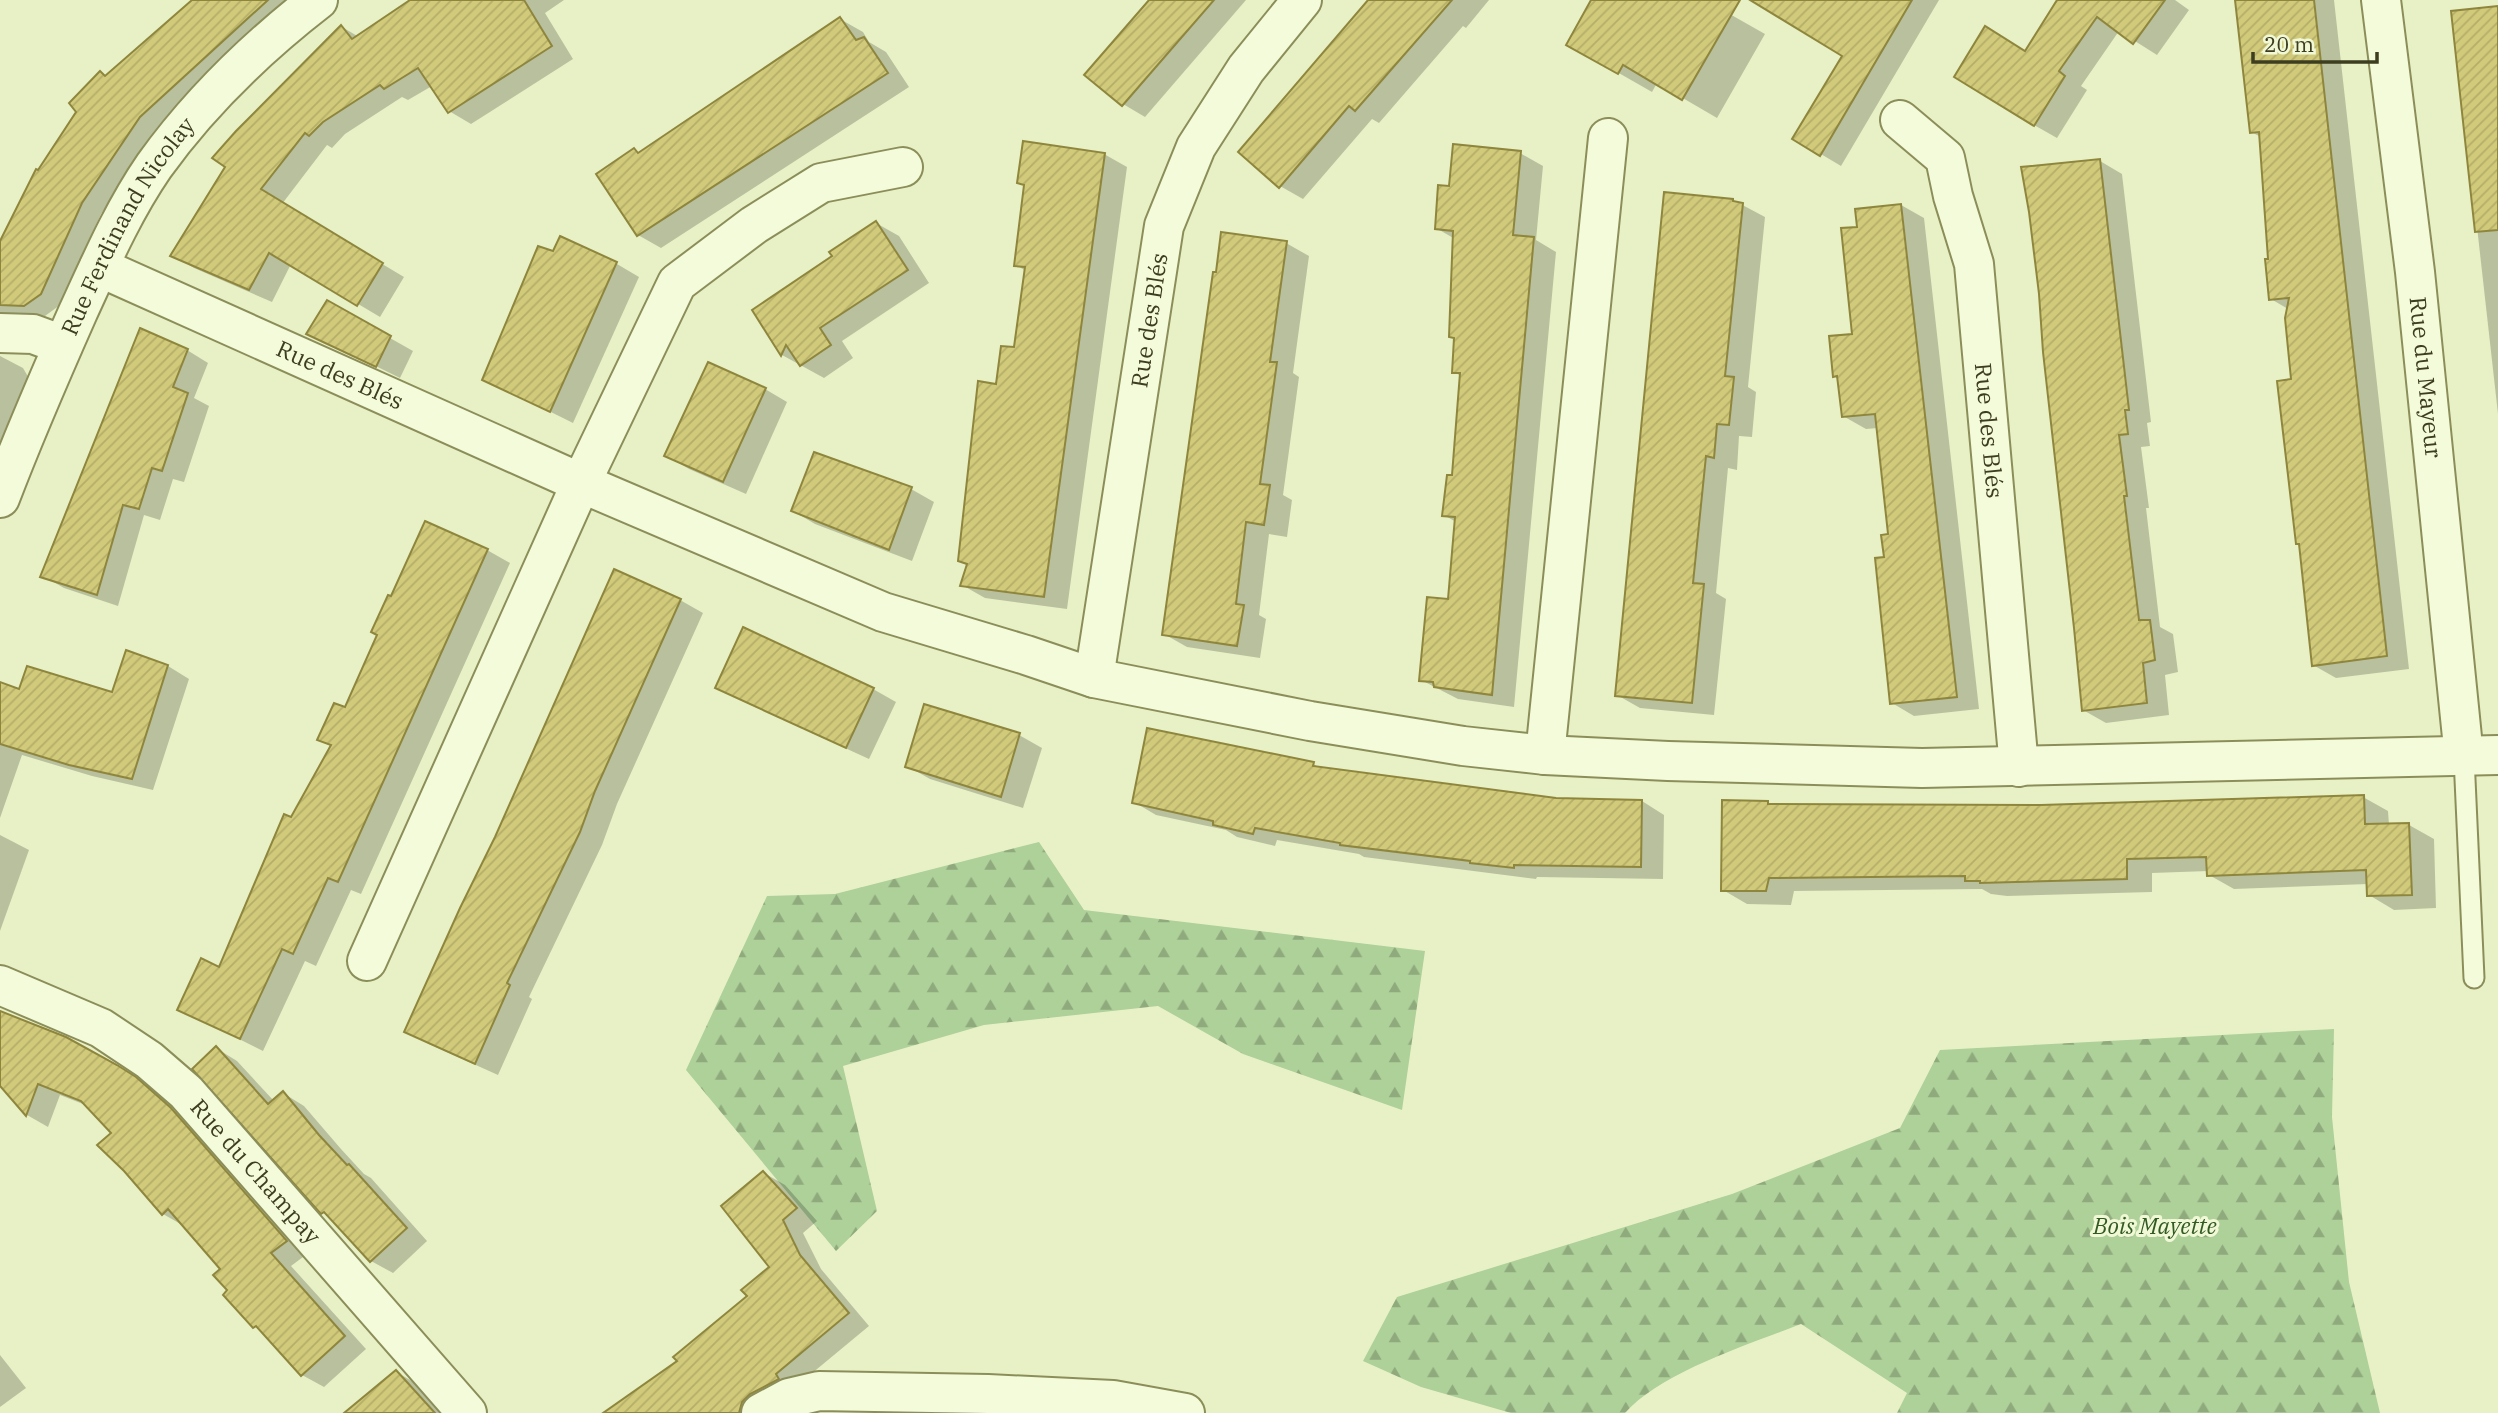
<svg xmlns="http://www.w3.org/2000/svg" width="2498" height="1413" font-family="'IBM Plex Serif',serif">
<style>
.forest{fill:url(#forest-firs)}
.shadow{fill:#0003}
.building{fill:url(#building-hatch);stroke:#8f863e;stroke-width:2}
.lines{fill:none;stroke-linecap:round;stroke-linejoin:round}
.service-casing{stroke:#8c8e5a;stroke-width:23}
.minor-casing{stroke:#8c8e5a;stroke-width:42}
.tertiary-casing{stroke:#8c8e5a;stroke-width:42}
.service{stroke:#f4fbda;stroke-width:19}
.minor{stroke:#f4fbda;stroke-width:38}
.tertiary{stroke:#f4fbda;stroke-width:38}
.labels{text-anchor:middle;stroke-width:6;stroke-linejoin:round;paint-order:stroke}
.street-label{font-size:23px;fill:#3d3d1f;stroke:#f1f8d6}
.park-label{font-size:23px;font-style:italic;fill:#325b24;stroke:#f1f8d6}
</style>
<defs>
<pattern id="forest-firs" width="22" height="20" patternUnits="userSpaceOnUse" patternTransform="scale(1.75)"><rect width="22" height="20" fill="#aed099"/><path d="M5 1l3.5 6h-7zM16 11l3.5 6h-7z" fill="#8faa7c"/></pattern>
<pattern id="building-hatch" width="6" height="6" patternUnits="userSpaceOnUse" patternTransform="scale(1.75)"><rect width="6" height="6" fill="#d1ca7a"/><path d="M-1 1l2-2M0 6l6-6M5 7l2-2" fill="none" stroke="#b4ae69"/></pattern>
</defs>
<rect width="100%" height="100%" fill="#e8f1c6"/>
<g class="forest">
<path d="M1039,842L1084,910L1425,951L1402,1110L1243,1054L1158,1006L984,1025L843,1066L877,1211L836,1251L686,1070L767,896L835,894Z"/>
<path d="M2334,1029L2332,1117L2349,1282L2380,1413H1897L1907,1393L1801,1324C1750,1344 1661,1372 1625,1413H1511L1421,1387L1363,1361L1397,1297L1732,1194L1900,1128L1940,1050Z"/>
</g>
<g class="shadow">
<path d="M193,0H300L160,128L101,214L60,305L45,316L0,314V245L39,172L106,77Z"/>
<path d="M413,0H564L545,13L573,59L471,124L449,111L432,86L408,100L402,97L345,134L332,148L327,145L282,204L404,277L380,317L291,264L272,302L194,268L173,255L342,27L359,37Z"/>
<path d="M1152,0H1246L1145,117L1123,104Z"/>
<path d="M1369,0H1489L1466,28L1463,26L1379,123L1372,119L1303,199L1280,186Z"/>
<path d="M1593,0H1705L1765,34L1717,118L1657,83L1652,92L1568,44Z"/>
<path d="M1768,0H1939L1841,166L1794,138L1844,55Z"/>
<path d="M2059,0H2175L2189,10L2157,55L2119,31L2081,86L2087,90L2057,138L2034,125L2026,53Z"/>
<path d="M2237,0H2334L2409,669L2336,678L2313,665L2288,309L2271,299L2261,137L2251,132Z"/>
<path d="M2498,8V414L2453,13Z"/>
<path d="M840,19L863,32L869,42L886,52L909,87L661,248L638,235L634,150L640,154Z"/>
<path d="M1520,153L1543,166L1536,240L1556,252L1514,707L1458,699L1421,680L1449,601L1456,522L1444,515L1453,477L1461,376L1454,372L1456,339L1450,336L1455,239L1436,228L1451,187Z"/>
<path d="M1104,154L1127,167L1067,609L985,598L962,585L969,565L960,560L998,386L1016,349L1026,271L1016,265L1026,187L1019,182Z"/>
<path d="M2100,161L2122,174L2151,422L2147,423L2150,446L2141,447L2149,508H2146L2160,627L2173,634L2178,672L2165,675L2169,715L2106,723L2083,710Z"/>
<path d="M1733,200L1765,217L1748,387L1756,392L1752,437L1739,436L1737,470L1728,468L1716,593L1726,599L1714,715L1640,708L1617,695Z"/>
<path d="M1901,205L1924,218L1979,709L1914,716L1892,703L1886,559L1890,536L1878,428L1866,429L1843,416L1839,379L1834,376L1853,335L1858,228Z"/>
<path d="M876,223L899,236L929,283L842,341L853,358L824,378L782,355L754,311L835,257Z"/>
<path d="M561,239L617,264L639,277L573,423L484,379Z"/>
<path d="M1286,243L1309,256L1293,373L1299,377L1283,495L1292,500L1287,537L1269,534L1259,615L1266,619L1260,658L1187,647L1164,634Z"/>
<path d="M328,303L413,351L400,378L309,333Z"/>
<path d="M187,350L208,363L194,398L209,406L184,482L173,479L160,520L144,515L118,606L64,588L43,576Z"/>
<path d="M0,356L23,368L30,380L0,460Z"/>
<path d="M765,389L787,402L746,494L689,469L667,456Z"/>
<path d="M911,489L934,502L912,561L815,524L793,511Z"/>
<path d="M487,550L510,563L361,894L351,890L316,966L305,961L263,1051L179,1009L220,969L292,819L332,747L319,739L346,710L379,635L392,598Z"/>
<path d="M615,571L680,600L703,613L617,804L602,845L529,997L532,999L498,1075L429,1044L406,1031L496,838Z"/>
<path d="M127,653L168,666L189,679L153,790L92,776L22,755L0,818V684L20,691L114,694Z"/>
<path d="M718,687L873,689L896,702L869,759L740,700Z"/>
<path d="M1019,735L1042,748L1023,808L930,779L907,766Z"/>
<path d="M1313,764L1322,769L1556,799L1642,801L1664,815L1663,879L1537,877L1536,879L1364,857L1359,854L1277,840L1275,846L1237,837L1226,830L1156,815L1134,802Z"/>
<path d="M2363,797L2388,811L2389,825H2409L2434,839L2436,908L2394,910L2369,895L2368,884L2234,889L2209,875V871L2152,873V892L2007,896L1991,894L1982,889L1794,891L1791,905L1747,904L1723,890L1768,802L1773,806L2041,807Z"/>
<path d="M0,835L29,850L0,931Z"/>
<path d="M0,1011L66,1039L158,1092L192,1122L307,1254L291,1266L366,1349L324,1387L302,1375L263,1331L254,1326L229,1290L222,1269L184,1226L163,1214L113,1133L88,1106L60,1095L48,1127L27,1115L0,1083Z"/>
<path d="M216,1048L237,1061L274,1101L283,1093L304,1106L341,1149L364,1174L371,1178L427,1241L393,1273L371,1261L331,1217L323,1212Z"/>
<path d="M764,1173L785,1185L817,1221L803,1233L821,1269L869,1326L764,1413H606L679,1361L749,1296L772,1267Z"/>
<path d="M0,1355L26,1388L0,1407Z"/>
<path d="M396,1372L419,1385L444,1413H380Z"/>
</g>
<g class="building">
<path d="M192,0H268L140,117L82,203L41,294L24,306L0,305V241L36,169L38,170L76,112L69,103L100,71L105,76Z"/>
<path d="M410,0H524L552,46L448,113L418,68L384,89L380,85L323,122L309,136L305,133L261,189L383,263L357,306L269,253L249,290L170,256L225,167L212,158L236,131L341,25L352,39Z"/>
<path d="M1149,0H1214L1122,106L1084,75Z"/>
<path d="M1368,0H1452L1355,111L1349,106L1279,188L1238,152Z"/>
<path d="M1591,0H1740L1682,100L1623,65L1618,74L1566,45Z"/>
<path d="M1750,0H1912L1820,156L1792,139L1842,56Z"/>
<path d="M2057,0H2165L2133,44L2097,17L2059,71L2065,76L2034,126L1954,77L1985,26L2025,51Z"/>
<path d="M2235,0H2314L2387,656L2312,666L2299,544H2296L2277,381L2291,379L2285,318L2289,298L2269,300L2265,259H2268L2259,132L2250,133Z"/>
<path d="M2498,6V230L2475,232L2451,11Z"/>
<path d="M840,17L856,40L864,37L888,73L637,236L596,174L634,148L638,153Z"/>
<path d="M1023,141L1105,153L1044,597L960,586L967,564L958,561L978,381L996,384L1001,346L1014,347L1025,267L1014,266L1024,185L1017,183Z"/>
<path d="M1453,144L1521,151L1513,235L1534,237L1492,695L1434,687L1433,682L1419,681L1427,597L1448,599L1455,517L1442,516L1447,475H1452L1460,373H1452L1454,338L1449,337L1453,231L1435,229L1438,185L1449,186Z"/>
<path d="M2100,159L2129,410H2125L2128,434L2119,435L2127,496H2124L2139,620H2150L2155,660L2143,663L2147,703L2082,711L2074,628L2043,352L2039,294L2029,212L2021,167Z"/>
<path d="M1664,192L1733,199V201L1743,203L1725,376L1734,377L1729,425L1717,424L1714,458L1706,456L1693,583L1704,584L1692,703L1615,696Z"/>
<path d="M1901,204L1957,697L1890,704L1875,558L1884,557L1881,535L1888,534L1875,414L1842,417L1837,376L1833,377L1829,336L1852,334L1841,228L1857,227L1855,209Z"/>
<path d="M876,221L908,270L820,328L831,345L800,366L786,345L781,356L752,310L832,256L829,252Z"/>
<path d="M1221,232L1287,241L1270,362H1277L1260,484L1270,485L1264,525L1246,522L1236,604L1244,605L1237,646L1162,635L1213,272H1216Z"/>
<path d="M560,236L617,262L550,412L482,380L538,246L553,251Z"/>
<path d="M327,300L391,336L376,367L306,334Z"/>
<path d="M140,328L188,349L173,387L188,393L162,471L152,468L139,509L123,505L97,595L40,577Z"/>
<path d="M708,362L766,388L723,482L664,456Z"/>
<path d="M814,452L912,487L889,550L791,511Z"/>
<path d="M425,521L488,549L338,882L328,878L293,954L282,949L240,1039L177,1010L201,958L219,967L284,814L291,817L331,745L317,740L334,703L345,707L377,635L371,632L388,595L391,596Z"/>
<path d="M614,569L681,599L595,791L580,832L507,983L510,985L475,1064L404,1032L460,908L495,837Z"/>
<path d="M743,627L874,688L846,748L715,688Z"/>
<path d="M126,650L168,665L132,779L69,765L0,744V682L19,689L27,666L112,692Z"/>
<path d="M924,704L1020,733L1001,797L905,767Z"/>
<path d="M1147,728L1314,762L1313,766L1556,798L1642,800L1641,867L1514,865V868L1470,863V861L1340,845V843L1255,828L1253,834L1213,825V821L1132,803Z"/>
<path d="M2364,795L2365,824L2409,823L2412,895L2367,896L2366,870L2207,876L2206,857L2127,859V879L1980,883V881H1965V876L1769,878L1766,891H1721L1722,800L1768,801V804L2041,805Z"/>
<path d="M0,1011L66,1037L117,1065L136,1077L171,1108L287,1241L271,1253L345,1336L301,1376L256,1326L253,1328L223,1295L227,1290L213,1275L220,1269L168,1209L162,1215L124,1171L97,1145L111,1133L81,1101L38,1084L26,1116L0,1086Z"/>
<path d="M216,1046L268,1104L283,1091L319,1135L347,1165L349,1164L407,1228L370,1262L324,1212L321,1214L192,1069Z"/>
<path d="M763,1171L797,1208L783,1220L800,1255L849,1313L776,1374L779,1379L750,1394L742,1402L739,1413H603L677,1361L673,1357L747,1296L741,1290L769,1267L721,1206Z"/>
<path d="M396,1370L435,1413H344Z"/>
</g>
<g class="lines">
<g class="service-casing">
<path id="service" d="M2464,757L2474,978"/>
</g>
<g class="minor-casing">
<g id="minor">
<path id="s1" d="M2381,0L2415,272L2464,757"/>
<path id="s2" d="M1900,120L1945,158L1953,196L1974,264L2019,767"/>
<path id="s3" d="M99,267L581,483L883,612L1026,655L1094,678L1310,721L1463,746L1545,755L1668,761L1922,768L2498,755"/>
<path d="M0,333L33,334L63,345"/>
<path id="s4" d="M1094,678L1164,226L1196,147L1246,69L1302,0"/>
<path d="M1545,755L1608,138"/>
<path d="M367,961L581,483L677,283L754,225L821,183L903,167"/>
<path id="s5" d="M0,985L101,1028L149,1060L186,1092L467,1413"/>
<path d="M761,1413L789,1398L819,1391L988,1394L1113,1400L1185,1413"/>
</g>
</g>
<g class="tertiary-casing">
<g id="tertiary">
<path id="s6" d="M0,498C24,435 51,373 78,312C101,262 123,211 154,166C200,102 256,48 318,0"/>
</g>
</g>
<use href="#service" class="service"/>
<use href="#minor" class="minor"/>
<use href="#tertiary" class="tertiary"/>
</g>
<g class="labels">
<g class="street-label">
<text dy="8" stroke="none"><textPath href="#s6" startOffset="301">Rue Ferdinand Nicolay</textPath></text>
<text dy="8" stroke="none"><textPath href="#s4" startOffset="362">Rue des Blés</textPath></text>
<text dy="8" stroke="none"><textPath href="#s3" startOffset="264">Rue des Blés</textPath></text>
<text dy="8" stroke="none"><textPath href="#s1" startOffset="380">Rue du Mayeur</textPath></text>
<text dy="8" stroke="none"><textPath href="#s2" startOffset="336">Rue des Blés</textPath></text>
<text dy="8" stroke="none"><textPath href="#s5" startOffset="322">Rue du Champay</textPath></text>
</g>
<g class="park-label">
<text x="2155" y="1234">Bois Mayette</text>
</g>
</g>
<path d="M2253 52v10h124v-10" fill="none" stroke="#3d3d1f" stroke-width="3.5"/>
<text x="2264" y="52" font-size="21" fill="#3d3d1f" stroke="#f1f8d6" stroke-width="5" paint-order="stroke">20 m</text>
</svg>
